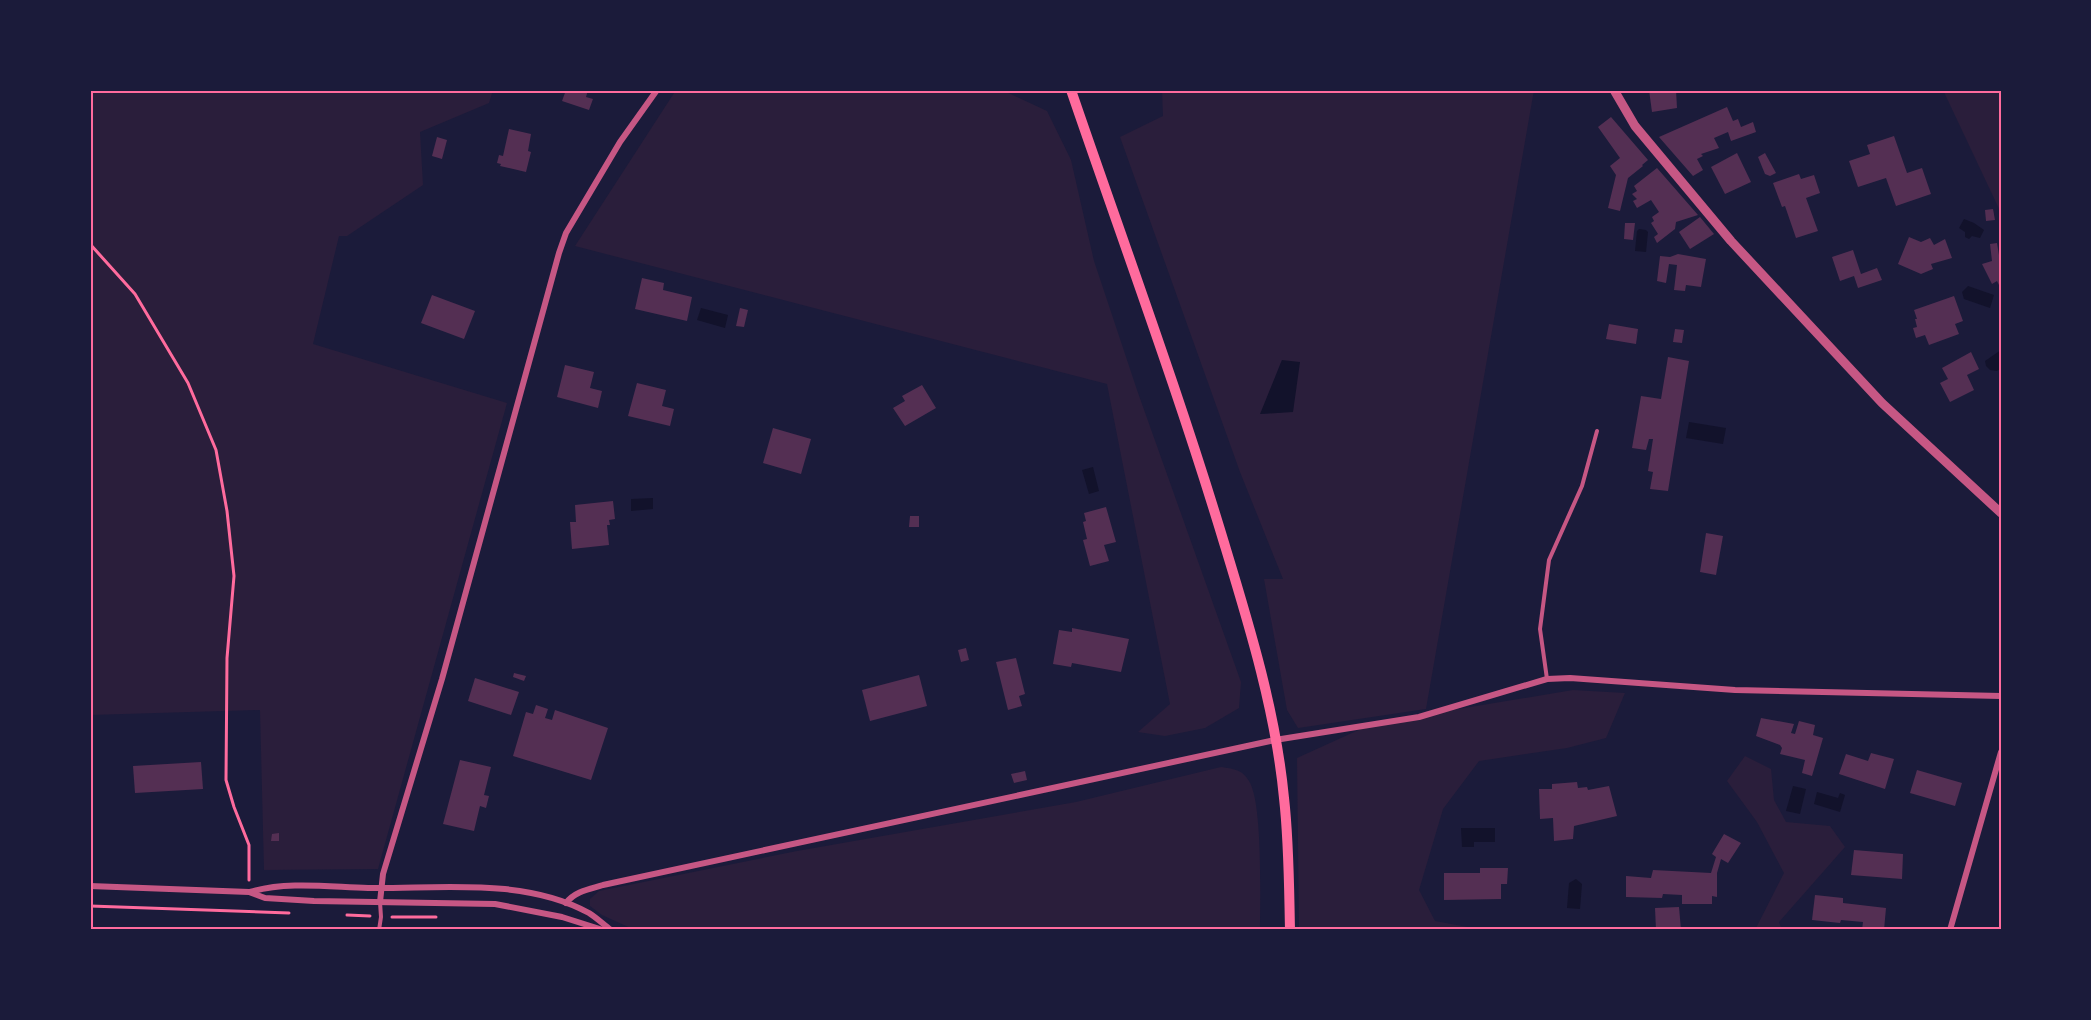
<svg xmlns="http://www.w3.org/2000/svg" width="2091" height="1020" font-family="'Noto Serif',serif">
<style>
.green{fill:#2a1e3b;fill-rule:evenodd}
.water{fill:#12122b}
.building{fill:#542f53}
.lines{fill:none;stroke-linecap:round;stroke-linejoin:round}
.path{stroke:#ff6b9d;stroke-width:3}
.service{stroke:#c65784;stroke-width:4}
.minor{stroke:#c65784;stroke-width:6}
.tertiary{stroke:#c65784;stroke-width:9}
.secondary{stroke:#ff6b9d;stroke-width:10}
.neatline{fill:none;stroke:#ff6b9d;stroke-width:2}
</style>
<rect width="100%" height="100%" fill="#1b1b3a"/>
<g class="green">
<path d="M90,90H493L489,103L420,132L423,185L347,236H339L313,344L507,403L378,869L264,870L260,710L90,715Z"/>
<path d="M676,90H1002L1047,111L1071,160L1094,261L1137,390L1241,682L1239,708L1205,728L1165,736L1138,732L1170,704L1107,384L575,246Z"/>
<path d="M1162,90H1534L1426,709L1298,728L1287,710L1264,579H1283L1240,472L1120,137L1163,116ZM1282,360L1295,389L1293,411L1261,414Z"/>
<path d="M1943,90H2001V213Z"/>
<path d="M1573,690L1625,693L1606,738L1567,748L1479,761L1443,809L1419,890L1435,921L1484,930H1299L1297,758L1374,723Z"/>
<path d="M1745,756L1771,769L1774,800L1786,822L1830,826L1845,847L1779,922L1782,930H1755L1784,873L1757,822L1727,781Z"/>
<path d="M1221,767C1233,769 1242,769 1249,781C1263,803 1260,899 1260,930H635L602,915L590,906V899L599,891L797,851L1076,802Z"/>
</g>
<g class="water">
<path d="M1964,219L1974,223L1984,230L1980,238L1972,236L1969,239L1965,237V232L1959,228Z"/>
<path d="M1639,229L1646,230L1648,232L1646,252L1635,251L1637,231Z"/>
<path d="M1968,286L1994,295L1990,308L1964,299L1962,292Z"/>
<path d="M701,308L728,315L725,328L697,320Z"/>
<path d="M2001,350V368L1997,371L1990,370L1986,366L1985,361Z"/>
<path d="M1282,360L1300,362L1293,412L1260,414Z"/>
<path d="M1689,422L1726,428L1723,444L1686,438Z"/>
<path d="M1093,467L1099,491L1089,494L1082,470Z"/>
<path d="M653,498V509L631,511V499Z"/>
<path d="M1793,786L1806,789L1800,814L1786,811Z"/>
<path d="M1817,792L1838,798L1840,793L1845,795L1840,812L1814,804Z"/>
<path d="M1461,828H1495V842H1474V847H1462Z"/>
<path d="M1576,879L1582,884L1580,909L1567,908L1569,883Z"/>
</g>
<g class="building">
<path d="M566,90H588L586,97L593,99L589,110L562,101Z"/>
<path d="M1649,90H1676L1677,108L1652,112Z"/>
<path d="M1727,107L1733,121L1738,119L1741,127L1753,122L1756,132L1731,141L1728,132L1714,138L1719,148L1701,154L1703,156L1697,159L1703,170L1693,176L1659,137Z"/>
<path d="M1611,117L1648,160L1642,165L1643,166L1628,178L1620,211L1608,208L1616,175L1610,166L1620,158L1598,127Z"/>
<path d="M509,129L531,134L528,151L531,152L526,172L500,166L501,164L497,163L499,155L503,156Z"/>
<path d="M1894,136L1907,173L1922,168L1931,194L1896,206L1886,178L1858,187L1849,161L1870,154L1867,145Z"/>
<path d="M437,137L447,140L442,159L432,156Z"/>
<path d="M1737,153L1751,182L1725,194L1711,167Z"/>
<path d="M1765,153L1776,173L1770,176L1765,174L1758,157Z"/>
<path d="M1657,168L1698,215L1676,222L1675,229L1657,243L1654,237L1658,234L1651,223L1654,221L1652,217L1659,212L1651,200L1637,208L1633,201L1637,199L1632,194L1637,191L1634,186Z"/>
<path d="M1799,174L1801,179L1814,175L1820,193L1806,198L1818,231L1796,238L1785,206L1782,207L1773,183Z"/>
<path d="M1993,209L1995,220L1986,221L1985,210Z"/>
<path d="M1700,217L1714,234L1690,249L1679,232Z"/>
<path d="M1625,223H1635L1633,240L1624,239Z"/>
<path d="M1909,237L1921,242L1930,238L1934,245L1945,239L1952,258L1931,264L1933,269L1921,274L1898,264Z"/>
<path d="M1997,243L2001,267V289L1997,281L1992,284L1982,264L1992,261L1990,244Z"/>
<path d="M1853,250L1861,274L1877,268L1882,280L1858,288L1854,276L1840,281L1832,257Z"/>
<path d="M1678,254L1706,259L1701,287L1686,285L1685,291L1674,290L1677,265L1669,264L1666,283L1657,281L1660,256L1670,257Z"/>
<path d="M642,278L664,283L663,290L692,297L687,321L635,309Z"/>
<path d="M432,295L475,311L464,339L421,323Z"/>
<path d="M1954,296L1963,321L1955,324L1959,334L1929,345L1925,335L1916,338L1913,328L1917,327L1915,319H1917L1914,310Z"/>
<path d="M740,308L748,310L744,327L736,326Z"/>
<path d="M1609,324L1638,329L1636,344L1606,339Z"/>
<path d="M1675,329L1684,330L1682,343L1673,342Z"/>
<path d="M1971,352L1979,369L1967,375L1974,390L1950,402L1940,383L1948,379L1942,368Z"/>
<path d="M1668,357L1689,361L1668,491L1650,489L1653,472L1648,471L1653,439H1649L1646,450L1632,448L1641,396L1661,399Z"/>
<path d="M565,365L594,372L590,388L602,391L598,408L557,397Z"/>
<path d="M637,383L666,390L662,406L674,409L670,426L628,416Z"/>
<path d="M922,385L936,408L905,426L893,408L905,401L902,396Z"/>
<path d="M773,428L811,439L801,474L763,463Z"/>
<path d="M613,501L615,519L609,520L610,525H607L609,545L572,549L570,522H576L575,505Z"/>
<path d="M1106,507L1116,542L1104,545L1109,561L1090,566L1083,540L1087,539L1083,522L1086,521L1084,513Z"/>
<path d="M910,516H919V527H909Z"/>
<path d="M1706,533L1723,536L1716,575L1700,572Z"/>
<path d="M1072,628L1129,639L1121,672L1072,663L1071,667L1053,664L1059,630L1072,632Z"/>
<path d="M966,648L969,660L961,662L958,650Z"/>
<path d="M1016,658L1025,694L1019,696L1022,706L1008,710L996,662Z"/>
<path d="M514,673L526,676L524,681L513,677Z"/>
<path d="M919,675L927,706L870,721L862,690Z"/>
<path d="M475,678L519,692L511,715L468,701Z"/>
<path d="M536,705L548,709L545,718L552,720L555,710L608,728L591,780L513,756L526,712L533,714Z"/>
<path d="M1761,718L1794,724L1791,733L1795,734L1799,721L1815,725L1813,735L1823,738L1812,776L1802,773L1805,760L1780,754L1782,748L1780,745L1756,736Z"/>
<path d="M1871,753L1894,759L1885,789L1839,774L1846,754L1868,761Z"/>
<path d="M460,760L491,767L484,795L489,796L486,808L480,806L474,831L443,824Z"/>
<path d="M201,762L203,789L135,793L133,766Z"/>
<path d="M1917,770L1962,783L1955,806L1910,793Z"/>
<path d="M1025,771L1027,780L1014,783L1011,774Z"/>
<path d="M1577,782L1578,788L1587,787L1588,790L1609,786L1617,816L1574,826L1573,839L1554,841L1553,818L1540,819L1539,789H1552V784Z"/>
<path d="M279,833V841H271L272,834Z"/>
<path d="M1724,834L1741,843L1728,863L1721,859L1717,873V897L1712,896V904H1682V895L1663,894L1662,898L1626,897V876L1651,878L1653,870L1711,873L1716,857L1712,854Z"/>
<path d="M1854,850L1903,854L1902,879L1851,875Z"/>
<path d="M1480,868H1508L1507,884H1501V899L1444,900V873H1480Z"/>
<path d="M1815,895L1843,898V903L1886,908L1884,930H1862L1863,922L1841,920L1840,923L1812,920Z"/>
<path d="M1679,907L1681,930H1656L1655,908Z"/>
</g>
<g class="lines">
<g class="path">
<path d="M90,244L135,294L188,383L216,450L227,511L234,576L227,658L226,780L234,807L249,845V880"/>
<path d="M90,906L289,913"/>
<path d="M347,915L370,916"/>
<path d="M392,917H436"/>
</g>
<g class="service">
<path d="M1547,679L1540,629L1549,560L1582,486L1597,431"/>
<path d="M379,930L381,917L380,902"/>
</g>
<g class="minor">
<path d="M90,886L249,892L265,898L314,901L495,904L562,917L603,930"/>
<path d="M250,892C287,881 329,887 368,888C439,889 524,877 589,913C597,918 604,925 611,930"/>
<path d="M380,902L383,874L442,679L559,253L566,233L620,142L657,90"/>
<path d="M566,903C575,891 590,889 603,885L1275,740L1419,717L1547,679L1570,678L1735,690L2001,696"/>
<path d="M1950,930L2001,752"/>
</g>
<path class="tertiary" d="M1614,90L1635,126L1731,241L1882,403L2001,513"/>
<path class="secondary" d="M1071,90C1123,242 1179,393 1225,546C1250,628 1276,713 1284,798C1289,842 1289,886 1290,930"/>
</g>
<rect width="2091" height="1020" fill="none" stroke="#1b1b3a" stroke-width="183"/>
<rect x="92" y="92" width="1908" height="836" class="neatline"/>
</svg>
